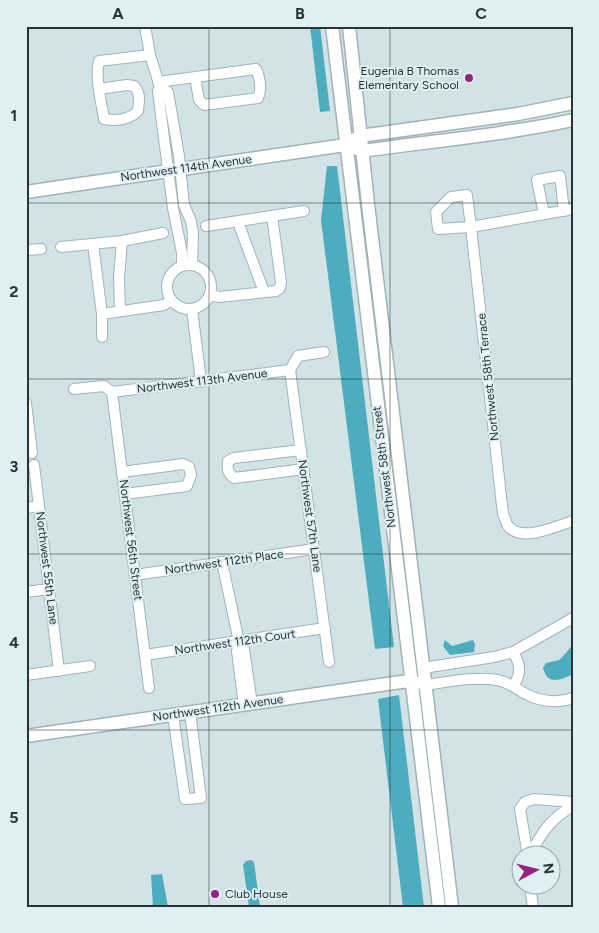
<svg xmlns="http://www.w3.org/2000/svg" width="599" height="933" font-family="Figtree,sans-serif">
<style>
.water{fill:#4dadbe}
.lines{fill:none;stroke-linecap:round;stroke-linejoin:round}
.minor-casing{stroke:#a2b3b6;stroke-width:12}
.tertiary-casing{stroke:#a2b3b6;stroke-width:15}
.minor{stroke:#fff;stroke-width:10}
.tertiary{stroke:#fff;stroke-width:12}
.grid{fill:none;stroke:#2c3334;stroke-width:1;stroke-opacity:0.55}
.poi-dot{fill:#972380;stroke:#def0f3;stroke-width:2}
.labels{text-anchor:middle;stroke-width:4;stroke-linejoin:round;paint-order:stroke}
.poi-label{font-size:12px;fill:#2c3334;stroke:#def0f3;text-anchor:end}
.street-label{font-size:12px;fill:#2c3334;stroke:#def0f3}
.neatline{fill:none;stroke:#2c3334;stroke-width:2}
.grid-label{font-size:16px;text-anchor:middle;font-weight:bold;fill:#2c3334}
</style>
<rect width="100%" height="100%" fill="#d1e3e6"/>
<g class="water">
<path d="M310,26H320L330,111L320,112Z"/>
<path d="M327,166H337L394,647L375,649L321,220Z"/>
<path d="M445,640L452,646L473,640L475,645L474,652L450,655L443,646Z"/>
<path d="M573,644V674C560,680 548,686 543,668L546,663L559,660L566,653Z"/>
<path d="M399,695L424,907H403L378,699Z"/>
<path d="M251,860L254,862L260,907H249L243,865L246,861Z"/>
<path d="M162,874L168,907H153L151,875Z"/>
</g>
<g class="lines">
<g class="minor-casing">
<g id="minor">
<path d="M145,26L150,55L160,87"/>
<path d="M158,82L256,69C260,77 262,90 258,98L204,105L199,100L195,77"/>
<path d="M99,89L127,85L134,86C141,93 139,102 138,111C129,120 116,121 104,119C101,100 95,79 99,61L150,55"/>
<path d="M467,195L471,227L438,229L436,212L451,197Z"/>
<path d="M573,209L471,227L503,514C505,517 506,523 508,526C522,543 556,526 573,521"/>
<path d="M544,214L537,180L560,176L564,211"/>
<path d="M238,222L264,292"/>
<path d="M206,226L304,211"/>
<path d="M93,244L102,314V337"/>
<path d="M61,247L122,241L163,233"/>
<path d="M26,250L41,249"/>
<circle cx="189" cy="287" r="22"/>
<path d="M182,266V253L173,208L158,91L160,87L168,92L179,156L184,205L191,221L193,233L192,265"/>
<path d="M210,295L219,297L276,291L280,288L281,282L272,216"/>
<path d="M192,309L201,382"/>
<path d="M120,311L119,277L122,241"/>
<path d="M102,314L164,305L171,300"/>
<path d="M290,370L329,662"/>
<path d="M74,389L104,386L112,392L290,370L298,356L324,352"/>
<path d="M112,392L149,688"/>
<path d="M26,403L32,453"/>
<path d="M301,450L234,458L228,461C227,470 228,473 234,478L304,469"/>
<path d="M34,465L59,671"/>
<path d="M122,472L183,464L189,467L191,475L187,486L125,494"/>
<path d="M26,508L39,506"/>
<path d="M222,562L239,642L237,651L244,705"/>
<path d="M135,575L314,549"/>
<path d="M26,592L49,589"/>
<path d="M239,642L244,649L252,704"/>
<path d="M513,652C521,665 521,673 514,685"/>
<path d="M145,655L325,628"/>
<path d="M423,668L494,657L513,652L573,618"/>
<path d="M26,675L90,666"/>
<path d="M425,685C448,682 474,676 497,680C510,682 517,690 528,695C542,702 559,703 573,698"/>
<path d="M173,715L185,799L201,798L190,712"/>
<path d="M528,856L520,809L525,802L534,799L573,802"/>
<path d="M530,856C540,834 552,817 573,806"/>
<path d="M530,886L533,907"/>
</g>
</g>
<g class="tertiary-casing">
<g id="tertiary">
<path d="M332,26L439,907"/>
<path d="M349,26L368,204L452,907"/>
<path d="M355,148L362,151C432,141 503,135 573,120"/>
<path d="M26,192L345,145L360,136L518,114L573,103"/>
<path d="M26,736L401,682L411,681L417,683"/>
</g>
</g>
<use href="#minor" class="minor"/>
<use href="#tertiary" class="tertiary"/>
</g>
<path class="grid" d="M209,26V907M390,26V907M26,203H573M26,379H573M26,554H573M26,730H573"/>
<g class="poi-dot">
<circle cx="469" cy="78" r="5"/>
<circle cx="215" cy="894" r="5"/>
</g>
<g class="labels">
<g class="poi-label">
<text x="459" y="75">Eugenia B Thomas<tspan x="459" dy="14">Elementary School</tspan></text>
<text x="225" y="898" text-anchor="start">Club House</text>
</g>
<g class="street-label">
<text transform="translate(186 168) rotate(-8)" y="4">Northwest 114th Avenue</text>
<text transform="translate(488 377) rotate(-96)" y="4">Northwest 58th Terrace</text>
<text transform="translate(202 381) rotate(-7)" y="4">Northwest 113th Avenue</text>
<text transform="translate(384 467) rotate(-97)" y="4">Northwest 58th Street</text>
<text transform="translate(310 516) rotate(82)" y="4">Northwest 57th Lane</text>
<text transform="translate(131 540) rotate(83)" y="4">Northwest 56th Street</text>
<text transform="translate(224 562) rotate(-8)" y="4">Northwest 112th Place</text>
<text transform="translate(47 568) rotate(83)" y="4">Northwest 55th Lane</text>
<text transform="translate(235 642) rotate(-8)" y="4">Northwest 112th Court</text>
<text transform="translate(218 708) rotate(-8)" y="4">Northwest 112th Avenue</text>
</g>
</g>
<rect width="599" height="933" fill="none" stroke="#def0f3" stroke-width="55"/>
<g transform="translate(536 870) rotate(83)"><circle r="24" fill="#def0f3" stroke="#97a4a7"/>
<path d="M0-4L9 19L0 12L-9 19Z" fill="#972380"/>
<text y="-8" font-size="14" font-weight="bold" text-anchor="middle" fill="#2c3334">N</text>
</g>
<rect x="28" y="28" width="544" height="878" class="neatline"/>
<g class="grid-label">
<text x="118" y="19">A</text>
<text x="300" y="19">B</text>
<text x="481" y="19">C</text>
<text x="14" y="121">1</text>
<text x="14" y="297">2</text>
<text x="14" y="472">3</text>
<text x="14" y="648">4</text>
<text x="14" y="823">5</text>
</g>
</svg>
